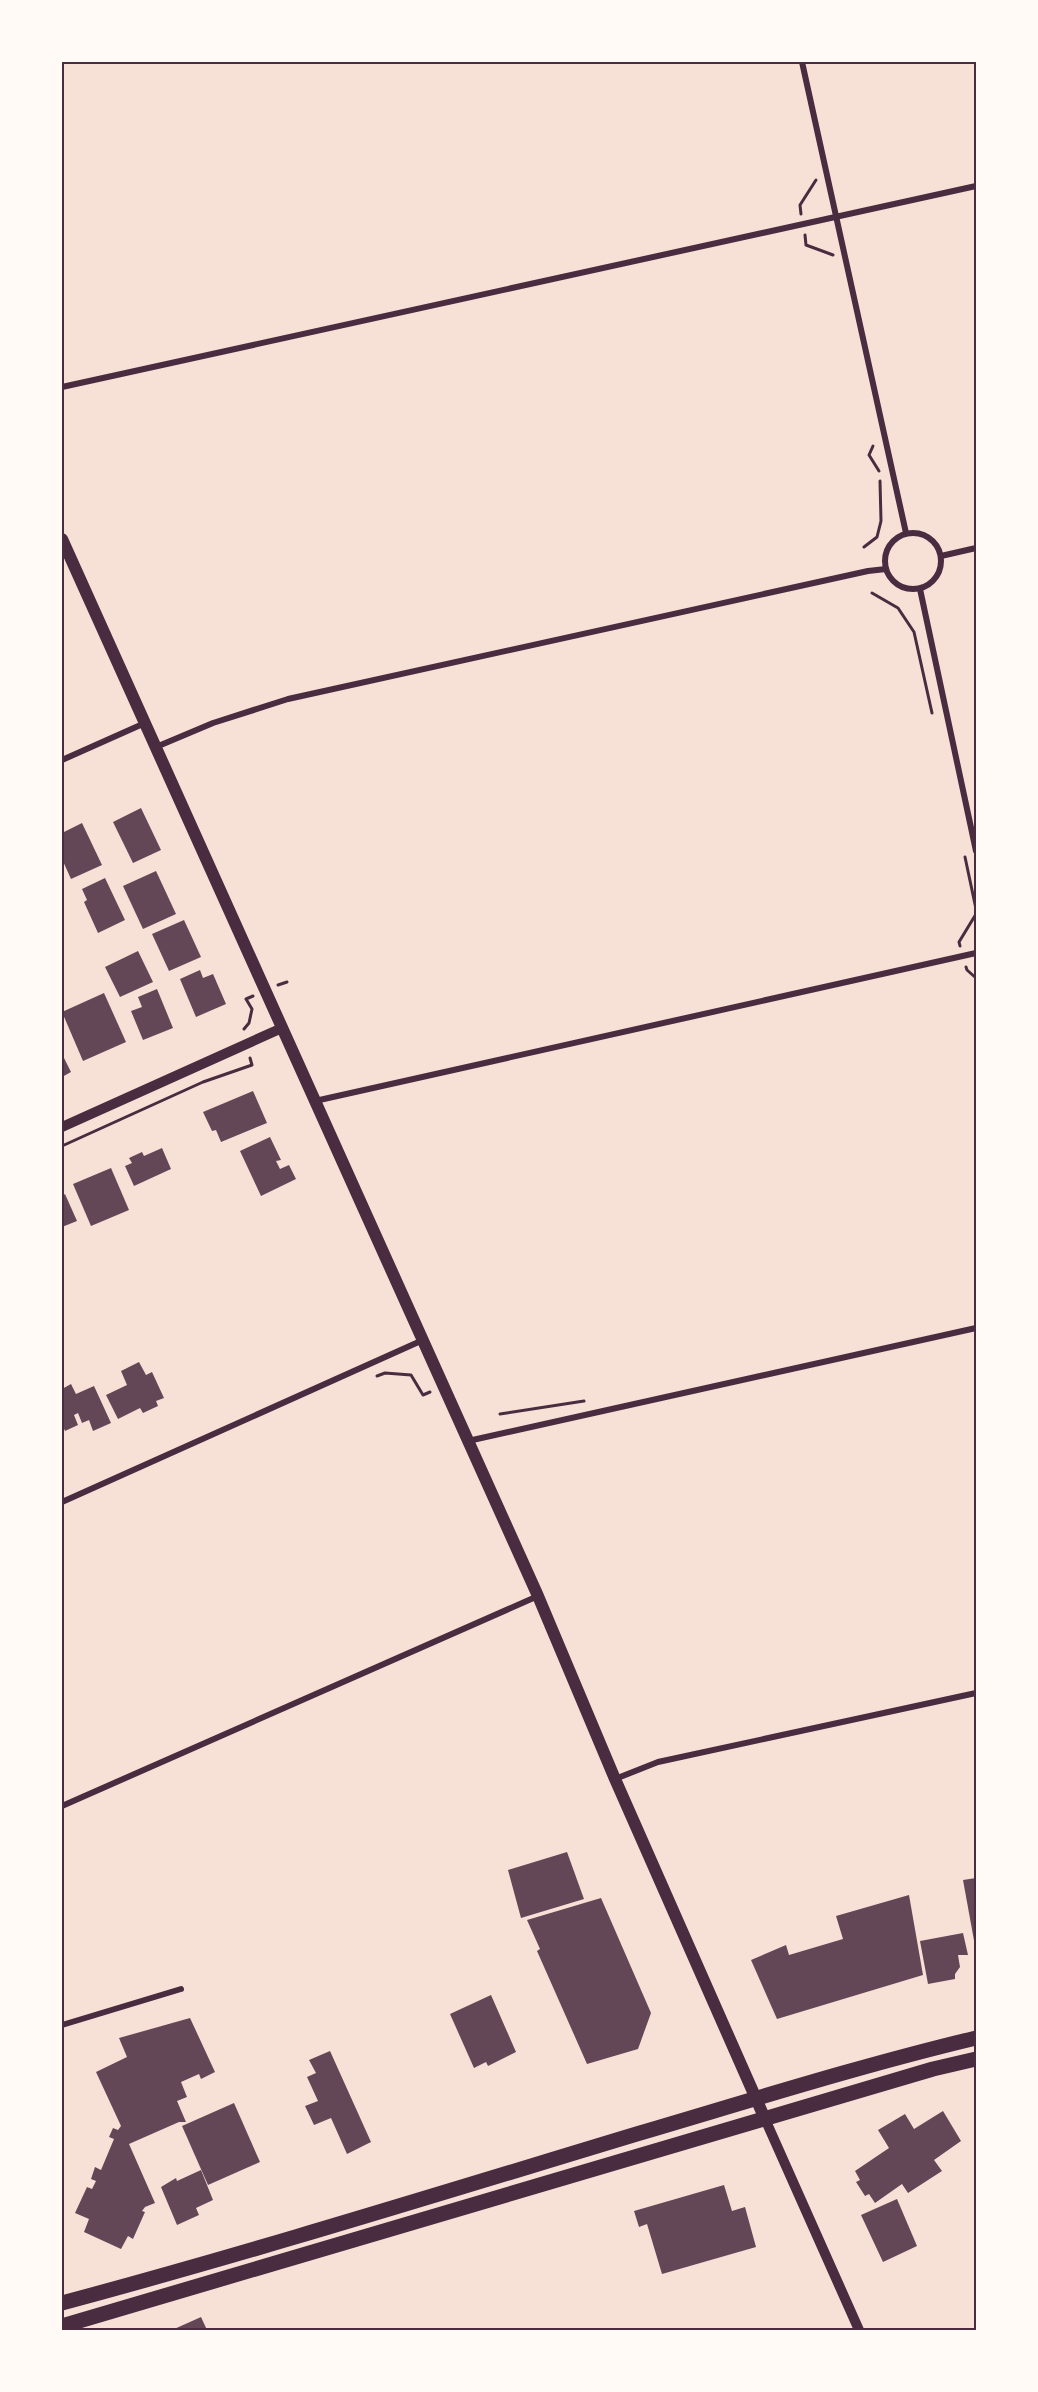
<svg xmlns="http://www.w3.org/2000/svg" width="1038" height="2392" font-family="Inter,sans-serif">
<style>
.building{fill:#644757}
.lines{fill:none;stroke-linecap:round;stroke-linejoin:round}
.path{stroke:#4a2c40;stroke-width:3}
.minor{stroke:#4a2c40;stroke-width:6}
.tertiary{stroke:#4a2c40;stroke-width:10}
.secondary{stroke:#4a2c40;stroke-width:12}
.primary{stroke:#4a2c40;stroke-width:15}
.neatline{fill:none;stroke:#4a2c40;stroke-width:2}
</style>
<rect width="100%" height="100%" fill="#f7e1d7"/>
<g class="building">
<path d="M141,808L161,850L133,863L113,822Z"/>
<path d="M82,823L102,865L71,879L62,859V833Z"/>
<path d="M156,871L176,914L143,929L123,886Z"/>
<path d="M105,878L125,920L98,933L84,902L87,900L82,889Z"/>
<path d="M184,920L201,957L169,971L152,934Z"/>
<path d="M138,951L153,982L120,997L105,967Z"/>
<path d="M200,970L203,978L213,974L226,1004L196,1017L180,979Z"/>
<path d="M157,989L173,1028L143,1040L131,1011L142,1007L138,997Z"/>
<path d="M104,993L126,1042L83,1061L62,1012Z"/>
<path d="M62,1054L71,1072L62,1077Z"/>
<path d="M253,1091L267,1123L221,1142L216,1130L212,1131L203,1112Z"/>
<path d="M270,1137L281,1160L276,1161L280,1169L289,1165L296,1179L261,1196L240,1151Z"/>
<path d="M162,1148L171,1169L134,1186L125,1166L132,1163L129,1158L142,1152L144,1156Z"/>
<path d="M111,1168L129,1210L91,1226L73,1184Z"/>
<path d="M65,1194L77,1221L62,1227V1196Z"/>
<path d="M139,1362L146,1375L152,1372L164,1398L156,1401L158,1406L143,1413L140,1408L118,1419L106,1395L127,1385L121,1371Z"/>
<path d="M71,1384L76,1394L94,1386L111,1423L93,1431L89,1420L82,1423L78,1413L74,1415L78,1425L65,1431L62,1424V1389Z"/>
<path d="M567,1852L584,1899L521,1918L508,1870Z"/>
<path d="M976,1878V1946H975L963,1880Z"/>
<path d="M909,1895L923,1975L777,2019L751,1960L786,1945L789,1955L843,1939L836,1916Z"/>
<path d="M601,1898L651,2013L638,2049L587,2064L537,1951L540,1949L527,1920Z"/>
<path d="M963,1933L968,1955H958L960,1967L955,1974V1979L928,1984L920,1941Z"/>
<path d="M491,1995L516,2052L488,2066L486,2062L474,2068L450,2014Z"/>
<path d="M190,2018L215,2072L201,2079L199,2074L181,2082L187,2097L177,2101L186,2122H179L129,2144L155,2203L145,2207L142,2211L145,2212L133,2239L128,2236L121,2249L84,2232L89,2219L75,2213L87,2187L92,2189L96,2181L91,2179L95,2167L101,2170L114,2139L109,2137L113,2128L118,2130L121,2126L96,2072L127,2057L119,2038Z"/>
<path d="M330,2051L371,2142L347,2154L331,2118L314,2125L305,2106L318,2101L307,2077L316,2073L309,2060Z"/>
<path d="M234,2103L260,2162L208,2185L182,2126Z"/>
<path d="M943,2111L961,2141L934,2160L942,2171L908,2193L902,2184L875,2203L869,2194L865,2196L856,2182L860,2180L855,2171L889,2148L878,2130L905,2114L914,2129Z"/>
<path d="M201,2170L213,2200L196,2208L199,2215L177,2225L161,2187L176,2178L177,2181Z"/>
<path d="M724,2185L732,2211L745,2207L756,2247L662,2274L647,2224L639,2227L634,2211Z"/>
<path d="M897,2199L917,2246L883,2262L861,2215Z"/>
<path d="M201,2317L207,2330H172Z"/>
</g>
<g class="lines">
<g class="path">
<path d="M801,214L800,205L816,180"/>
<path d="M805,235L806,245L833,255"/>
<path d="M873,446L869,455L879,471"/>
<path d="M864,547L877,537L881,521L880,481"/>
<path d="M872,593L898,608L914,632L932,713"/>
<path d="M965,857L976,909"/>
<path d="M960,946L959,942L976,914"/>
<path d="M966,967L967,970L976,978"/>
<path d="M278,985L287,982"/>
<path d="M244,1029L249,1023L252,1009L246,999L253,996"/>
<path d="M62,1146L203,1082L252,1065L250,1058"/>
<path d="M377,1376L385,1373L411,1375L423,1395L430,1392"/>
<path d="M500,1414L584,1401"/>
</g>
<g class="minor">
<path d="M802,62L906,533"/>
<path d="M62,387L976,186"/>
<circle cx="913" cy="561" r="28"/>
<path d="M941,556L976,548"/>
<path d="M920,589L976,851"/>
<path d="M156,747L213,723L288,699L868,571L886,569"/>
<path d="M62,760L145,723"/>
<path d="M315,1101L976,953"/>
<path d="M468,1441L976,1328"/>
<path d="M62,1502L423,1340"/>
<path d="M615,1779L658,1762L976,1693"/>
<path d="M62,1806L538,1596"/>
<path d="M62,2025L181,1989"/>
</g>
<g class="tertiary">
<path d="M62,1127L282,1028"/>
<path d="M765,2119L859,2330"/>
</g>
<path class="secondary" d="M62,539L538,1596L615,1779L765,2119"/>
<g class="primary">
<path d="M62,2303C256,2251 448,2191 640,2133C752,2100 863,2065 976,2038"/>
<path d="M62,2326L933,2069L976,2059"/>
</g>
</g>
<rect width="1038" height="2392" fill="none" stroke="#fffaf5" stroke-width="126"/>
<rect x="63" y="63" width="912" height="2266" class="neatline"/>
</svg>
